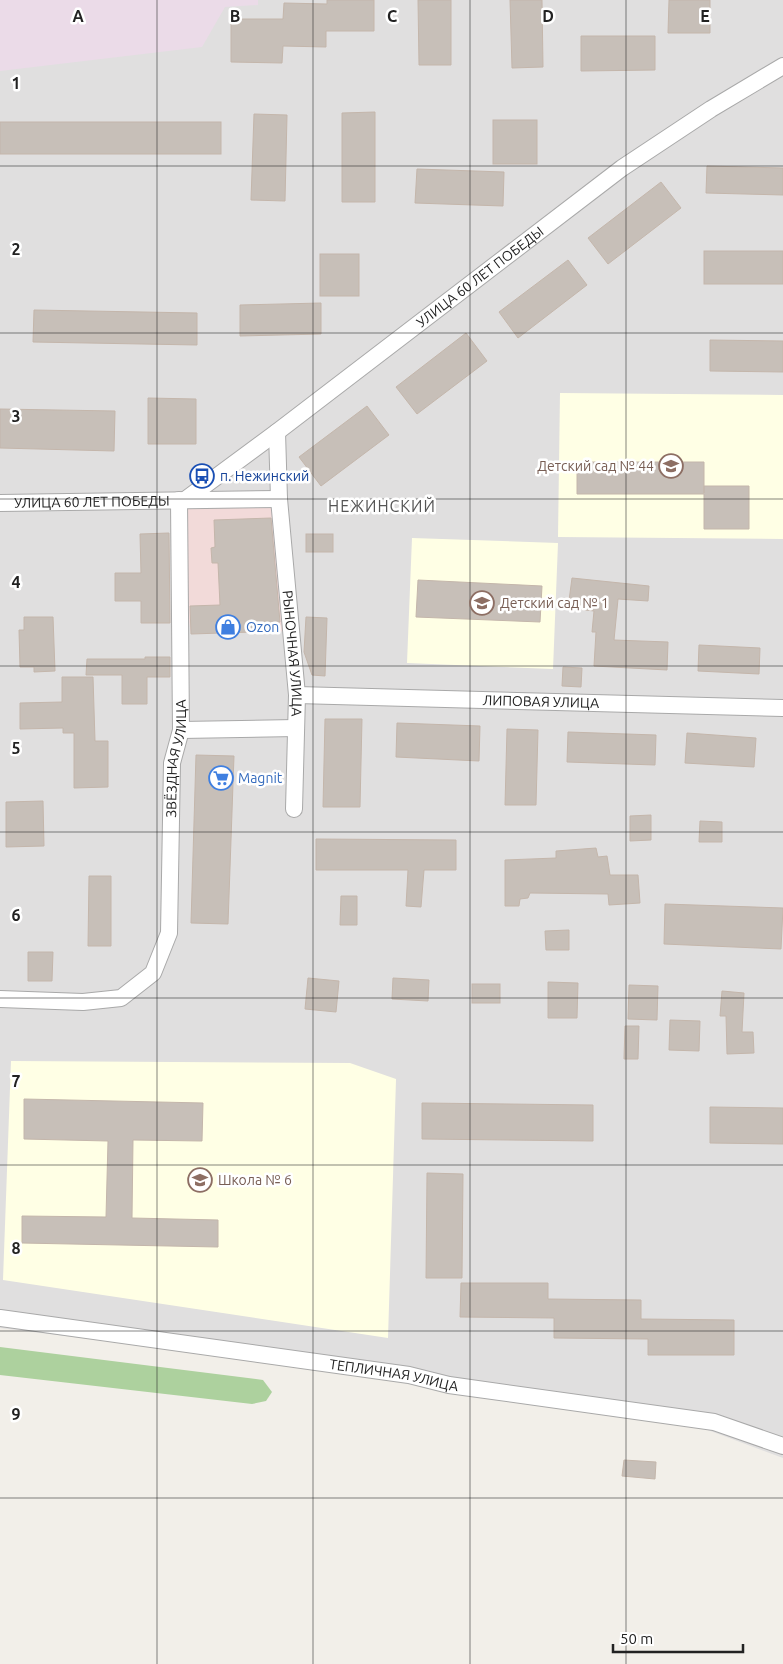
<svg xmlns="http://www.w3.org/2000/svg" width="783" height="1664" font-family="Ubuntu,sans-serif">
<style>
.residential{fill:#e0dfdf}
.commercial{fill:#f2dad9}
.industrial{fill:#ebdbe8}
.education{fill:#ffffe5}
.forest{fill:#add19e}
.building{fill:#c7bfb8;stroke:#c4b6ab}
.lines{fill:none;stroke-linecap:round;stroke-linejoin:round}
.minor-casing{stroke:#a9a9a9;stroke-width:18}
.minor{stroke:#fff;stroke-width:16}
.grid{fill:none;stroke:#222;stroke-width:1;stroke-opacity:0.55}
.labels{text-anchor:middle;stroke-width:5;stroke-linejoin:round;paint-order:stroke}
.street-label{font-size:14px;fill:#222;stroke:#fff}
.education-label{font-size:14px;fill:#785e54;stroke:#fff;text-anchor:start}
.transit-label{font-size:14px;fill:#164399;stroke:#fff;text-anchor:start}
.shop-label{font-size:14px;fill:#366cbe;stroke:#fff;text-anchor:start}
.quarter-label{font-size:16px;letter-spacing:1px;fill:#555;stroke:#fff}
.grid-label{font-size:16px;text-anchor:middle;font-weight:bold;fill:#222;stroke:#fff;stroke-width:5;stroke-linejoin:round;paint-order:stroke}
</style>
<rect width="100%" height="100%" fill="#f2efe9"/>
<path class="residential" d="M0,0H783V1458L681,1420L378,1374L0,1328Z"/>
<path class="commercial" d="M279,499L292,631L191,634L174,524L185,500Z"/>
<path class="industrial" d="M0,0H258V5L225,7L202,47L0,71Z"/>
<g class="education">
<path d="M560,393L783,395V539L558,537Z"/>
<path d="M412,538L558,543L553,669L407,663Z"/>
<path d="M11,1061L350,1063L396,1079L388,1338L3,1280Z"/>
</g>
<path class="forest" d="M0,1347L263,1380L272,1392L266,1401L252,1404L0,1375Z"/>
<g class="building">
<path d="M327,0H374V31H326V47L283,46L282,63L231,62V19H283L284,3L327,4Z"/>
<path d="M418,0H451V65H419Z"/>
<path d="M510,0H542L543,67L512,68Z"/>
<path d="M669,0H710V33H668Z"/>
<path d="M581,36H655V70L581,71Z"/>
<path d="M375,112V202H342V113Z"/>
<path d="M254,114L287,115L285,201L251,200Z"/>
<rect x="493" y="120" width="44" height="44"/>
<rect x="0" y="122" width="221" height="32"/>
<path d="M707,166L783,168V195L706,193Z"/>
<path d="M417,169L504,172L503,206L415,203Z"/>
<path d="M661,182L681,208L608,264L588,238Z"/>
<rect x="704" y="251" width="79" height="33"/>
<rect x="320" y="254" width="39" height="42"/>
<path d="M568,260L587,285L518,338L499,312Z"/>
<path d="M321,303V334L240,336V305Z"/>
<path d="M34,310L197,313V345L33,342Z"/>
<path d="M466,333L487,361L417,414L396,387Z"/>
<path d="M710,340L783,341V372L710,371Z"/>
<path d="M148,398L196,399V444H148Z"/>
<path d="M367,406L389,435L321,486L299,457Z"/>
<path d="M0,409L115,411L114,451L0,448Z"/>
<path d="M577,462H704V493V486H749V529H704V494H577Z"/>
<path d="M271,518L280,622L252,624L253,632L191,634L190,606L220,605L218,563H212L211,548L215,547L214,520Z"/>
<path d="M169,533L170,623H141V601H115V573H141L140,534Z"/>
<rect x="306" y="534" width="27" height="18"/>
<path d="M572,578L649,586L648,601L618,599L614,640L668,642L667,670L594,666L596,632H592L594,611L568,608Z"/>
<path d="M418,580L542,586L540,622L416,617Z"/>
<path d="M24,617H53L55,671L34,672V667H20L19,630H24Z"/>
<path d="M306,617L327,618L325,676L312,675L304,652Z"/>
<path d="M699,645L760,648L759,674L698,671Z"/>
<path d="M145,657H170V677H147V704H122V675H86L87,659H145Z"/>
<path d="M563,667L582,668L581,687L562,686Z"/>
<path d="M62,677H93L95,741H108V787L74,788V733H63V728L20,729V703L62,702Z"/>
<path d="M325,719H362L360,807H323Z"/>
<path d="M397,723L480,726L479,761L396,757Z"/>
<path d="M507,729L538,730L536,805H505Z"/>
<path d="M568,732L656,735L655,765L567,762Z"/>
<path d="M687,733L756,738L754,767L685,763Z"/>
<path d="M196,755L234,756L228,924L191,923Z"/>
<path d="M43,801L44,846L6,847V802Z"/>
<path d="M651,815V840L630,841V816Z"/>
<path d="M700,821L722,822V842H699Z"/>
<path d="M316,839L456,840V870H424L421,907L406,906L408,870H316Z"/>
<path d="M596,848L598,857L607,856L610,875H638L640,903L609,905L608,894L530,893L528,898L520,899L519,906H505V860L556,858V851Z"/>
<path d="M89,876H111V946H88Z"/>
<path d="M341,896H357V925H340Z"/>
<path d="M665,904L783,908L781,949L664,944Z"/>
<path d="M569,930V950H546L545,931Z"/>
<path d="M28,952H53L52,981H28Z"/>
<path d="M308,978L339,981L336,1012L305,1009Z"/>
<path d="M393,978L429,980L428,1001L392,999Z"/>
<path d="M548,982L578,983L577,1018H548Z"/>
<rect x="472" y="984" width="28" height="19"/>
<path d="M629,985L658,986L657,1020L628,1019Z"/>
<path d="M722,991L744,993L742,1032H753L754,1053L727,1054L726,1016H720Z"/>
<path d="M670,1020L700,1021L699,1051L669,1050Z"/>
<path d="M625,1026H639L638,1059H624Z"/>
<path d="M24,1099L203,1103L202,1141L133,1140L132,1218L218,1220V1247L22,1243V1216L106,1217L108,1141L24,1139Z"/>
<path d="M422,1103L593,1105V1141L422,1139Z"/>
<path d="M710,1107L783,1108V1144L710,1143Z"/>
<path d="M427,1173L463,1174L462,1278H426Z"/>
<path d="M461,1283H548V1299L641,1300V1319L734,1320V1355H648V1339L554,1338V1318L460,1317Z"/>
<path d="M624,1460L656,1462L655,1479L622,1476Z"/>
</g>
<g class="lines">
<g class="minor-casing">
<g id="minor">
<path id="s1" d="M277,432L279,499L297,695L294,809"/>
<path id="s2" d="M185,500L277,432L622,168L711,109L783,66"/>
<path id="s3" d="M0,503L279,499"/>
<path id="s4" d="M297,695L783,708"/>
<path d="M181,730L296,728"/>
<path id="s5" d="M0,999L83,1002L121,998L153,973L169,933L172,763L181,730L179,500"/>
<path id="s6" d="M0,1318L409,1375L449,1385L714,1422L783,1446"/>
</g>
</g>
<use href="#minor" class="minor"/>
</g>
<path class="grid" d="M157,0V1664M313,0V1664M470,0V1664M626,0V1664M0,166H783M0,333H783M0,499H783M0,666H783M0,832H783M0,998H783M0,1165H783M0,1331H783M0,1498H783"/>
<defs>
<g id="school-ring" transform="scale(1.25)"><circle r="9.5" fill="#fff" stroke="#8d6e63" stroke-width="1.5"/><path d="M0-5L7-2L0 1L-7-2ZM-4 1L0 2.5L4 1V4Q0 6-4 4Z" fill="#8d6e63"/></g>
<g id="bus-ring" transform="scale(1.25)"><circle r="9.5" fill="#fff" stroke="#1a4fb4" stroke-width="1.5"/><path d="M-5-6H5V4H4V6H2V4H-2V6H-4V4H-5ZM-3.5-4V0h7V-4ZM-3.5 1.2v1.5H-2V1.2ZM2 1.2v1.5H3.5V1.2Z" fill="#1a4fb4"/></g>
<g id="shop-ring" transform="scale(1.25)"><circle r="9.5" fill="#fff" stroke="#3f7fe0" stroke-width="1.5"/><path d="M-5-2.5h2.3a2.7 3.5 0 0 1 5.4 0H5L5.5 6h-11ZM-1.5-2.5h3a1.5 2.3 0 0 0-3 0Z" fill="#3f7fe0"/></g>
<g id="supermarket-ring" transform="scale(1.25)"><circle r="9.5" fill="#fff" stroke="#3f7fe0" stroke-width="1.5"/><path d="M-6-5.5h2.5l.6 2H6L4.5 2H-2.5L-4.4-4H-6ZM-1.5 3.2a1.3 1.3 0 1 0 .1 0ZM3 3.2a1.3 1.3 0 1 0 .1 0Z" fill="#3f7fe0"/></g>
</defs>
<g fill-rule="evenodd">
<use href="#school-ring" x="671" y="466"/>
<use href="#bus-ring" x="202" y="476"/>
<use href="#school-ring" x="482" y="603"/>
<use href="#shop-ring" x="228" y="627"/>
<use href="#supermarket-ring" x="221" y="778"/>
<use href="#school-ring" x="200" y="1180"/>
</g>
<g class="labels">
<g class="street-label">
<text dy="5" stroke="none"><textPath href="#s2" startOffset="370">УЛИЦА 60 ЛЕТ ПОБЕДЫ</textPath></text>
<text dy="5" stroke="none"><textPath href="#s3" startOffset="92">УЛИЦА 60 ЛЕТ ПОБЕДЫ</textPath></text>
<text dy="5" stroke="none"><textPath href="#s1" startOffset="222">РЫНОЧНАЯ УЛИЦА</textPath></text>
<text dy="5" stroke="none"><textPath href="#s4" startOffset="244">ЛИПОВАЯ УЛИЦА</textPath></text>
<text dy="5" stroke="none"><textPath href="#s5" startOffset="380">ЗВЁЗДНАЯ УЛИЦА</textPath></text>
<text dy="5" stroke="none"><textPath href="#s6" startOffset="398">ТЕПЛИЧНАЯ УЛИЦА</textPath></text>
</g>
<g class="education-label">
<text x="654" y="471" text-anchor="end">Детский сад № 44</text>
<text x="500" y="608">Детский сад № 1</text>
<text x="218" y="1185">Школа № 6</text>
</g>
<g class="transit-label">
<text x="220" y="481">п. Нежинский</text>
</g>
<g class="shop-label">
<text x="246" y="632">Ozon</text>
<text x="238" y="783">Magnit</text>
</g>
<g class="quarter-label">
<text x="382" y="512">НЕЖИНСКИЙ</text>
</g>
</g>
<g class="grid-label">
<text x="78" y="22">A</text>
<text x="235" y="22">B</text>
<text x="392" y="22">C</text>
<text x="548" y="22">D</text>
<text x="705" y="22">E</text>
<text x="16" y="89">1</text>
<text x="16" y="255">2</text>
<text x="16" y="422">3</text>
<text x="16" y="588">4</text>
<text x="16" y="754">5</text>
<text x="16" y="921">6</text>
<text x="16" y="1087">7</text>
<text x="16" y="1254">8</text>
<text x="16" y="1420">9</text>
</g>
<path d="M613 1644v8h130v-8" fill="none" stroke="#222222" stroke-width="2.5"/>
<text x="620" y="1644" font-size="15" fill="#222222" stroke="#ffffff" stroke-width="4" paint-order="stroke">50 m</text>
</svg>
